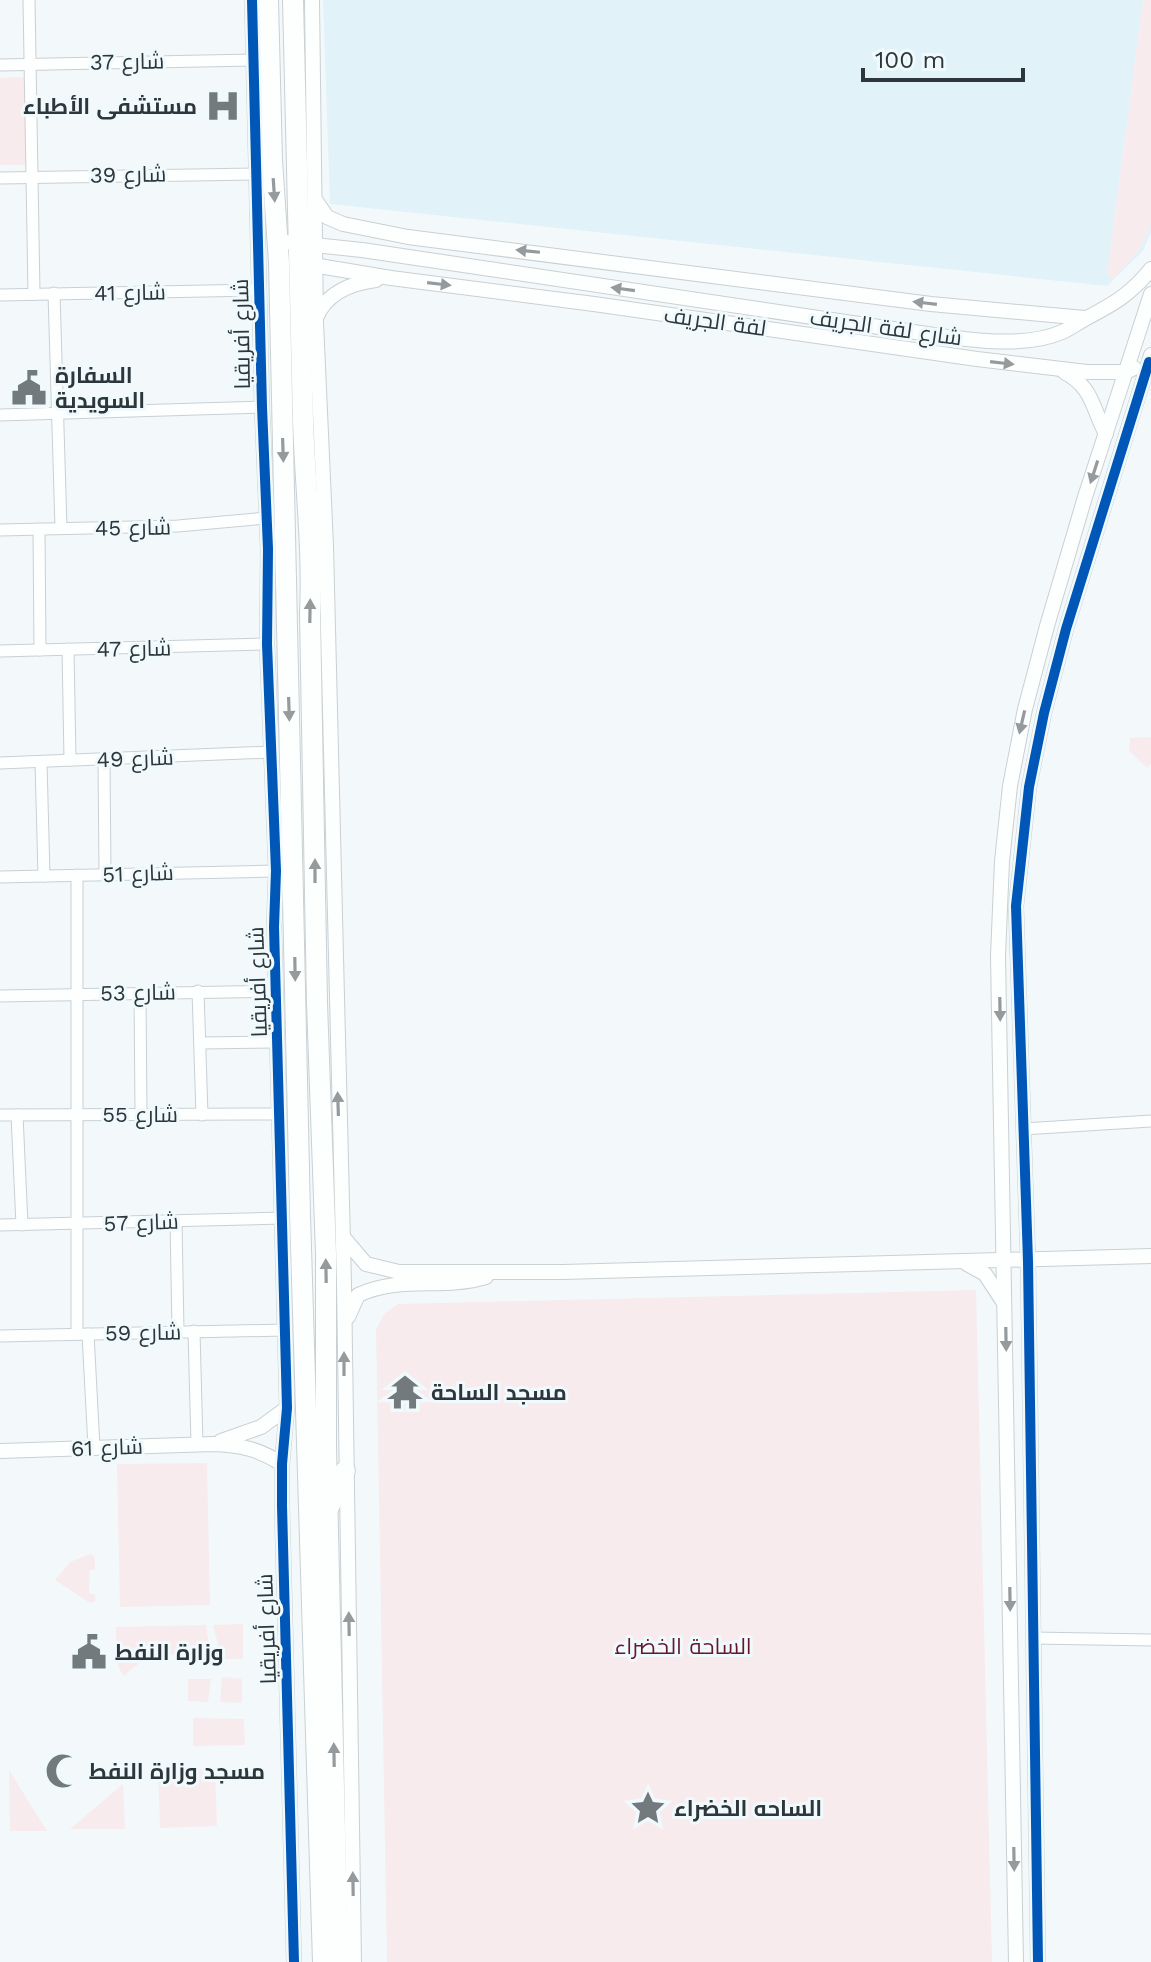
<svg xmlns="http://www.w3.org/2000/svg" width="1151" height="1962" font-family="'Work Sans',Cairo,sans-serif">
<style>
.built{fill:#e1f2f8}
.green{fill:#f7ebee}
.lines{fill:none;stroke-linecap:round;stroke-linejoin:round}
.street-casing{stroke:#c9d0d3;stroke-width:13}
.secondary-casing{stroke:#c9d0d3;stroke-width:16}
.highway-casing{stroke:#c9d0d3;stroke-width:22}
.street{stroke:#fdfefe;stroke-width:11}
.secondary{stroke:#fdfefe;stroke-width:14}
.highway{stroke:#fdfefe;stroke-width:20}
.cycleway-casing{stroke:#f0fafd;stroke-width:15}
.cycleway{stroke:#0057b8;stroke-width:10}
.oneway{fill:#959a9c}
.labels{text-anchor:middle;stroke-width:6;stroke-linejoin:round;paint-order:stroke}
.street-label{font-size:22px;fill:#2d363a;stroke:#f0fafd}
.poi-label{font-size:22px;font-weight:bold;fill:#2d363a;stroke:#f0fafd;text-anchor:start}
.park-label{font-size:22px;fill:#671530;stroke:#f0fafd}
</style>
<rect width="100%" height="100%" fill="#f3f9fa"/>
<path class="built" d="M323,0H1143L1107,275L1113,279L1139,250L1151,224V232L1143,251L1107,286L330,204Z"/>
<g class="green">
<path d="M1143,0H1151V224L1139,250L1113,279L1107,275Z"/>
<path d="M25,77V165H0V78Z"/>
<path d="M1151,737V764L1147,768L1129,751L1130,738Z"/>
<path d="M976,1290L992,1962H387L376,1329L385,1313L398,1304Z"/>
<path d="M207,1463L210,1605L120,1607L117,1464Z"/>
<path d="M90,1554L95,1557V1570H90L89,1593L95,1595V1601L90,1603L55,1580L70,1562Z"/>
<path d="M243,1624V1659H222L213,1625Z"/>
<path d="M206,1625L211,1660L187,1659L186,1654C160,1654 143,1657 124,1676C113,1662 116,1643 116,1627Z"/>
<path d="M222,1677L242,1679V1703L220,1702Z"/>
<path d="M188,1679H211L208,1702L188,1701Z"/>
<path d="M193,1718L244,1719L245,1745L193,1746Z"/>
<path d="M215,1769L217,1826L160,1828L158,1771Z"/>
<path d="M9,1770L47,1831H10Z"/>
<path d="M123,1784L125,1829H70Z"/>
</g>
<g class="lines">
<g class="street-casing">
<g id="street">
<path d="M29,0L34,294"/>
<path d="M0,65L254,60"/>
<path d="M0,178L256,174"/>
<path d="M54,293L61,528"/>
<path d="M0,295L260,290"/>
<path d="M0,415L262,407"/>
<path d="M39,529L40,650"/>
<path d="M0,530L178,526L266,518"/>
<path d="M68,649L70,760"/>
<path d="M0,651L267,644"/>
<path d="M104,760L105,874"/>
<path d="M41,762L44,876"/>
<path d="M0,763L271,752"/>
<path d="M77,875V1334"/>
<path d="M0,877L276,871"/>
<path d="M198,991L202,1115"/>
<path d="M140,993L141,1114"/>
<path d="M0,996L277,991"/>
<path d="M200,1043L278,1042"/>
<path d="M0,1115L280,1114"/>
<path d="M17,1115L22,1225"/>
<path d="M1023,1129L1151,1121"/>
<path d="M176,1221L178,1331"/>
<path d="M0,1225L283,1218"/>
<path d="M194,1331L197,1444"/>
<path d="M88,1334L94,1447"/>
<path d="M0,1336L285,1330"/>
<path d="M1033,1638L1151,1640"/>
</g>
</g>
<g class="secondary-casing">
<g id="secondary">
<path d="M252,0L262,407L268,549L267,644L276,871L274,927L287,1408L282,1464V1506L294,1962"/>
<path d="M312,0L316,322L326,546L344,1284L354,1962"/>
<path d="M316,201L327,217L343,224L408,237L931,304L1085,318"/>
<path d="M276,241L362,250L886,328C936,334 1014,353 1062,332C1069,329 1076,324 1083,320C1113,304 1129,296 1151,269"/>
<path d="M307,264L391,278L594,304L977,359L1087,372H1126L1134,368"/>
<path d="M316,318C326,293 352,283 376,280"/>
<path d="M1064,372C1093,387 1092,408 1106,434"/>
<path d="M343,1237L366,1264L399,1272H563L1151,1256"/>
<path d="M967,1264L985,1274L1004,1303"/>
<path d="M348,1317L358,1295C401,1275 442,1290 486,1277"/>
<path d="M221,1441L261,1427L287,1408"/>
<path d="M0,1451L213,1444C240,1445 259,1449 282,1464"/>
<path d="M1016,1962L998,956L1002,861L1010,786L1025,709L1047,626L1085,497L1151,294"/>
<path d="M1038,1962L1028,1261L1016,906L1029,787L1044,713L1066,629L1151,355"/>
</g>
</g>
<g class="highway-casing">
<g id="highway">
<path d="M268,0L272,160L279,263L300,1215L323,1962"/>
<path d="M293,0C296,140 299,280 303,420C305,484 313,549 310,614L317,1003L326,1254V1446L338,1962"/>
<path d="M329,1507L345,1471"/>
</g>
</g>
<use href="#street" class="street"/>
<use href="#secondary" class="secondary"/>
<use href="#highway" class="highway"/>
<g class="cycleway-casing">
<g id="cycleway">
<path d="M252,0L262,407L268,549L267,644L276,871L274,927L287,1408L282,1464V1506L294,1962"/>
<path d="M1038,1962L1028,1261L1016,906L1029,787L1044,713L1066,629L1149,362"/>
</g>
</g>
<use href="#cycleway" class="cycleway"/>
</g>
<defs><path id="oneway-solid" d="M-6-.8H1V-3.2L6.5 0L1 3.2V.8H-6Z" transform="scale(2)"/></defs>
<g class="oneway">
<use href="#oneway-solid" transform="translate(274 190) rotate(86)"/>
<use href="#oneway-solid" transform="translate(528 251) rotate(-174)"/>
<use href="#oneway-solid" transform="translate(439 284) rotate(7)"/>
<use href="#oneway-solid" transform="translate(623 289) rotate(-172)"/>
<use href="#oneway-solid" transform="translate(925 303) rotate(-173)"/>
<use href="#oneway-solid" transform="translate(1002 363) rotate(7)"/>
<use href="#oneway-solid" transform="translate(283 450) rotate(88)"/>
<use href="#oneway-solid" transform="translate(1094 472) rotate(108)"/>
<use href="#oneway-solid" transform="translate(310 611) rotate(-89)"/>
<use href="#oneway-solid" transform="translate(289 709) rotate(88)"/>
<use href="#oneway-solid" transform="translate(1022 722) rotate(103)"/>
<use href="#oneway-solid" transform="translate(315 871) rotate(-90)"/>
<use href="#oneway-solid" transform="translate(295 969) rotate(89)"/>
<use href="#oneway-solid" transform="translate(1000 1009) rotate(89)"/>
<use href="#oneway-solid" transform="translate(338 1104) rotate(-92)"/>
<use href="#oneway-solid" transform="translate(326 1271) rotate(-91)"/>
<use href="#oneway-solid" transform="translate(1006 1339) rotate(89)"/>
<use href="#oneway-solid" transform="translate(344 1364) rotate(-90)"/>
<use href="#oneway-solid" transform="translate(1010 1599) rotate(89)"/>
<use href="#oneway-solid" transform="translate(349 1624) rotate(-91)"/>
<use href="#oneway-solid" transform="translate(334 1755) rotate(-91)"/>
<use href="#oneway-solid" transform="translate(1014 1859) rotate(89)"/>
<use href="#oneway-solid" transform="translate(353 1884) rotate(-91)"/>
</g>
<defs>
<g id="hospital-bare" transform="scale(2.76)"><path d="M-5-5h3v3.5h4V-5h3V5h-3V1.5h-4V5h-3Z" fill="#727a7d" stroke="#f0fafd" stroke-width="2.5" paint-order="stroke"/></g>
<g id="civic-bare" transform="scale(2.76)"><path d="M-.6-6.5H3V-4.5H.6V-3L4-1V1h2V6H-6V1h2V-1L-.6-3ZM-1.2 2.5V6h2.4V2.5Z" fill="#727a7d" stroke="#f0fafd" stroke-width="2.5" paint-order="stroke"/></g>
<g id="temple-bare" transform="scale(2.76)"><path d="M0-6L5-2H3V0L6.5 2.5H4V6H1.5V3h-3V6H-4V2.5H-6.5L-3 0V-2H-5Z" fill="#727a7d" stroke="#f0fafd" stroke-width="2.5" paint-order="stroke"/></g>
<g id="mosque-bare" transform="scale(2.76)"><path d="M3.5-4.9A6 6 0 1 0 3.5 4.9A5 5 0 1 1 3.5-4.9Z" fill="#727a7d" stroke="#f0fafd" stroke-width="2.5" paint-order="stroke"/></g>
<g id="sight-bare" transform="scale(2.76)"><path d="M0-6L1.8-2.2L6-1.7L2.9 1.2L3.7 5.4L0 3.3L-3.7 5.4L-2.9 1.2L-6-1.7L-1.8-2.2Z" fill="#727a7d" stroke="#f0fafd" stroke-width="2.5" paint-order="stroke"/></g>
</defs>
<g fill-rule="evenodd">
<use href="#hospital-bare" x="223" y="106"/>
<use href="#civic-bare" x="29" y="388"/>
<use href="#temple-bare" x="405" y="1392"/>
<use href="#civic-bare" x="89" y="1652"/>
<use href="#mosque-bare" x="63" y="1771"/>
<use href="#sight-bare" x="648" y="1808"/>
</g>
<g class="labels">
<g class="street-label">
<text transform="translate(127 61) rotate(-1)" y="8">شارع 37</text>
<text transform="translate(128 174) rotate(-1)" y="8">شارع 39</text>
<text transform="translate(130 292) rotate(-1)" y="8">شارع 41</text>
<text transform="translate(715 321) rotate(8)" y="8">لفة الجريف</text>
<text transform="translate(886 327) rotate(8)" y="8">شارع لفة الجريف</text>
<text transform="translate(241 334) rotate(-91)" y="8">شارع أفريقيا</text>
<text transform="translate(133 527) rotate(-1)" y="8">شارع 45</text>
<text transform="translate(134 648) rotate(-1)" y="8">شارع 47</text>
<text transform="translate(135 758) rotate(-2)" y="8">شارع 49</text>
<text transform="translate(138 873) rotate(-2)" y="8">شارع 51</text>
<text transform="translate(257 982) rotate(-92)" y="8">شارع أفريقيا</text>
<text transform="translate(138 992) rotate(-1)" y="8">شارع 53</text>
<text x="140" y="1122">شارع 55</text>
<text transform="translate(141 1222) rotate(-2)" y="8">شارع 57</text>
<text transform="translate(143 1332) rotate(-1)" y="8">شارع 59</text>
<text transform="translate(107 1447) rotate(-2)" y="8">شارع 61</text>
<text transform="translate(266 1629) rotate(-92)" y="8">شارع أفريقيا</text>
</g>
<g class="poi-label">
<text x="197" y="114" text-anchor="end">مستشفی الأطباء</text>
<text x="55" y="383">السفارة<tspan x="55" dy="25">السويدية</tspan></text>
<text x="431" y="1400">مسجد الساحة</text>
<text x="115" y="1660">وزارة النفط</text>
<text x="89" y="1779">مسجد وزارة النفط</text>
<text x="674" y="1816">الساحه الخضراء</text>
</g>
<g class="park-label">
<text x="683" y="1654">الساحة الخضراء</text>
</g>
</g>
<path d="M863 68v12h160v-12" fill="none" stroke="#2d363a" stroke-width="4"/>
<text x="875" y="68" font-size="24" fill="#2d363a" stroke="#f0fafd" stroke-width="6" paint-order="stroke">100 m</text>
</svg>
